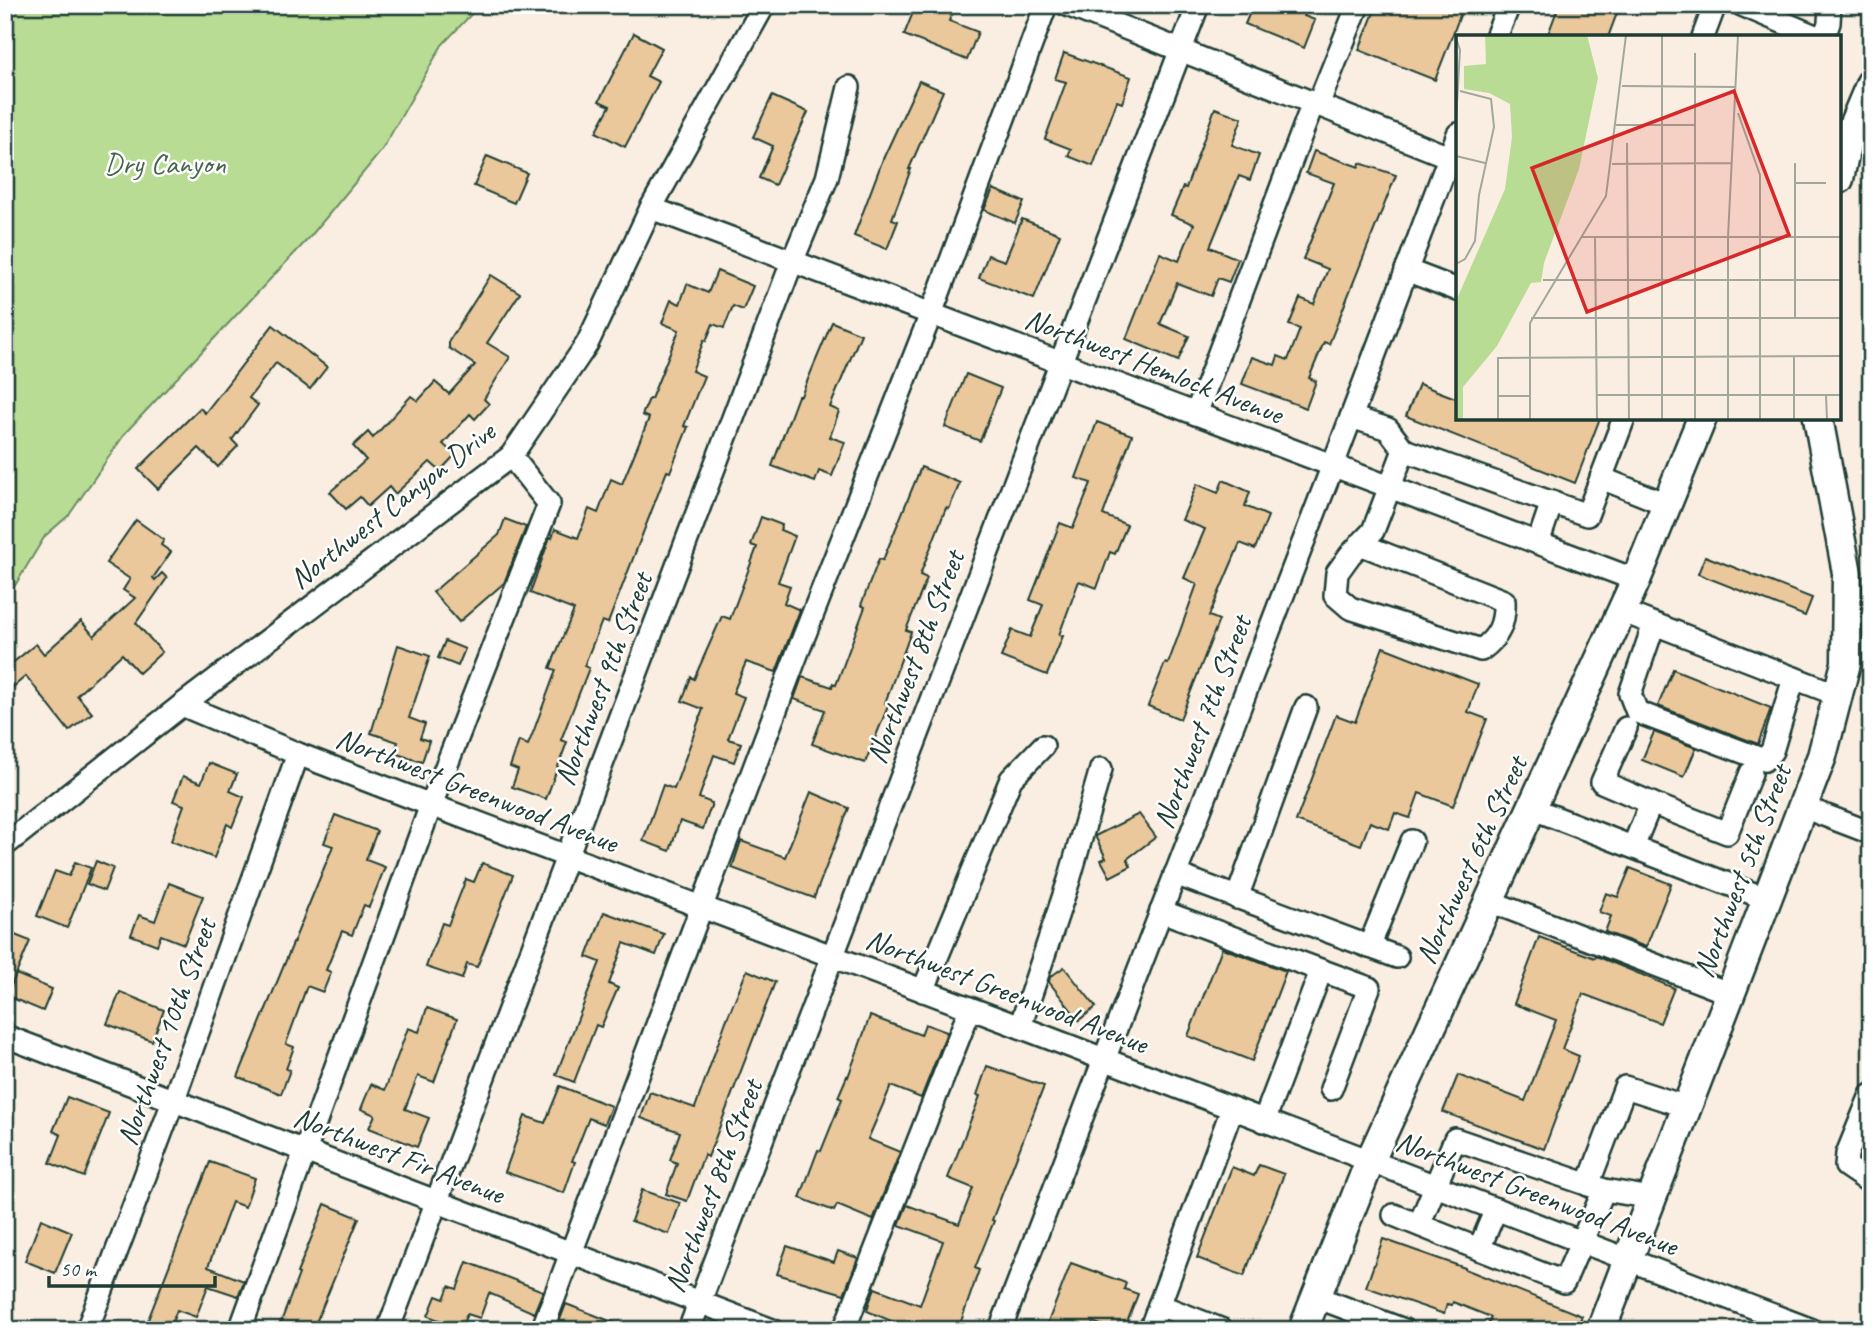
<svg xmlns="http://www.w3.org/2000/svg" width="1876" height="1335" font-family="Caveat,sans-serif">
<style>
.green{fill:#b9dc95;stroke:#6c8c64;stroke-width:2}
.building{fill:#eac89b;stroke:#1f3d34;stroke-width:2}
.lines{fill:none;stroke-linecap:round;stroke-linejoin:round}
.minor-casing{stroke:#1f3d34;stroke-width:26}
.major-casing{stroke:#1f3d34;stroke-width:33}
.minor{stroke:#fff;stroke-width:21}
.major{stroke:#fff;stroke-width:28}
.labels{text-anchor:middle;stroke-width:5;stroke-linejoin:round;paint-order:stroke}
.park-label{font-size:30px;fill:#46654c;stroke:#fff}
.street-label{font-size:30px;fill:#1f3d34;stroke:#fff}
.inset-road{fill:none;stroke:#a2a79c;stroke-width:2}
.view{fill:#d62828;fill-opacity:0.15;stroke:#d62828;stroke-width:3.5}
.inset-edge{fill:none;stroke:#1f3d34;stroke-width:3.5}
</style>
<rect width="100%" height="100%" fill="#f9eee1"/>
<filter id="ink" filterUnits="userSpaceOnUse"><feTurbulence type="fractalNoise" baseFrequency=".0143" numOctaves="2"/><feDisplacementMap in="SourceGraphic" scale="14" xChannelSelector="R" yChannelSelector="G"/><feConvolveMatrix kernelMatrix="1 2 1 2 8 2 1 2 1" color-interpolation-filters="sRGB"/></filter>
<g filter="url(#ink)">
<path class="green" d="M5,5H480L442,45L382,150L310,237L126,432L69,515L45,536L5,602Z"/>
<g class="building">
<path d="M916,5H940L953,10L949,21L978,32L967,60L904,35Z"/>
<path d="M1253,5H1310L1304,16L1315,20L1304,48L1245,24Z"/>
<path d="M1377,5H1464L1435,80L1359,50Z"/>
<path d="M1559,5H1620L1608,37H1547Z"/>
<path d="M634,33L662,48L647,76L659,82L625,147L596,132L610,106L599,101Z"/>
<path d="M1064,53L1131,77L1122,103L1117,101L1093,166L1068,156L1071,149L1045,139L1066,82L1055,79Z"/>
<path d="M919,81L943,91L909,169H911L892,219L898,221L887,249L854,236L883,159Z"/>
<path d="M772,96L808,112L775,185L759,178L773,146L753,137Z"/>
<path d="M1215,108L1242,118L1232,145L1259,155L1250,180L1239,176L1210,247L1238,259L1229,282L1218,278L1211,296L1177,283L1160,324L1189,336L1178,361L1126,339L1160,253L1179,261L1194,224L1171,215L1183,187L1186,188Z"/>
<path d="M1314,151L1359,167L1360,163L1396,175L1329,344L1324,342L1309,378L1316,381L1306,408L1242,384L1252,357L1275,365L1278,356L1288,360L1300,329L1289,325L1300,298L1314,304L1328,269L1303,259L1334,183L1306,173Z"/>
<path d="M487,156L527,173L514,203L474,186Z"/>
<path d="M993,189L1024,202L1015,223L984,210Z"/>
<path d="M1022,219L1060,234L1034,299L979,278L988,255L1005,261Z"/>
<path d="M717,271L753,286L743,310L733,306L724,328L713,324L706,341L704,340L692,371L704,376L684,426L688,427L670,472L667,471L608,623L602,621L584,666L589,668L561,740L567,742L546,799L512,787L518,770L510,767L519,741L528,745L534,730L556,670L550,668L574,610L530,593L550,537L552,538L555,529L578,538L589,509L598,513L611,479L622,484L649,418L642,415L649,399H651L679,330L662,323L671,300L680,304L687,284L708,293Z"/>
<path d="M491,275L520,293L487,343L510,357L484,399L489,404L475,419L470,414L443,444L455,455L440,471L430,462L395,494L389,487L368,506L360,497L346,509L330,492L366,460L353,446L368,432L373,438L411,396L418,401L435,382L449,394L475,365L449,348V341Z"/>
<path d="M832,322L861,334L830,407L839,411L830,437L845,442L832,476L819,471L815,482L772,466L798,396H801Z"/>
<path d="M273,325L327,367L310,389L276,363L249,398L258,405L232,440L238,446L218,467L199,448L158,489L138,469L200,408L205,413Z"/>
<path d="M966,374L1001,388L980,441L945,427Z"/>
<path d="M1419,384L1458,399V418H1600L1575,483L1406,416Z"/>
<path d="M1097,422L1132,435L1103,515L1127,525L1115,554L1110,552L1097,588L1079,581L1059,635L1063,636L1047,675L1001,657L1012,630L1030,637L1043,605L1030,600L1060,523L1073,528L1091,483L1076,478Z"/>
<path d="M921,467L960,483L949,509L946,508L920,575L927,578L906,630L911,632L885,703L889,704L865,763L812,744L825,710L794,699L802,677L832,687L833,683L836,685L865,607L861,605L879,559L883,560Z"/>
<path d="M1223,480L1250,492L1245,506L1268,516L1255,549L1240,543L1209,616L1219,620L1180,719L1148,706L1165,663L1168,664L1197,584L1184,578L1205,529L1182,520L1197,484L1218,493Z"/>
<path d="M761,517L782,525L780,530L795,536L778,582L790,586L784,603L800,610L776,672L746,662L733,693L744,697L728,739L741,743L734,762L714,755L699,798L712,803L703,829L680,821L670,851L643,841L663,785L674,789L703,709L682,701L691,677L694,679L722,616L730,619L757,547L751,545Z"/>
<path d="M505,519L526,527L504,583L459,622L433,592L499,535Z"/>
<path d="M136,520L164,540L161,545L171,552L153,578L155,580L162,573L167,578L136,623L162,652L139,673L122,654L77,695L92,713L69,731L26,676L5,694V669L36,644L44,654L81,621L94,636L135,598L123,590L130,579L106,563Z"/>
<path d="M1705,556L1812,598L1805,616L1698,574Z"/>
<path d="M445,641L465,649L458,666L438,658Z"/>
<path d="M398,645L430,656L409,718L425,724L420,738L429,741L422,762L394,753L398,742L371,733Z"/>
<path d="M1383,647L1478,684L1468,712L1487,719L1453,806L1419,793L1410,818L1395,813L1389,829L1370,822L1361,845L1296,821L1336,715L1355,722Z"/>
<path d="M1673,669L1771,708L1758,744L1658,706Z"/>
<path d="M1654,732L1696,748L1684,777L1642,760Z"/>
<path d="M209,763L237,774L230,791L244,797L232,827L227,824L214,858L171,841L184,805L173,801L183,776L201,783Z"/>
<path d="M811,792L849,808L814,898L732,868L741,841L785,857Z"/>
<path d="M1139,814L1156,837L1127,859L1131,866L1110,877L1101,860L1106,858L1095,836Z"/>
<path d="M335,815L377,831L366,860L385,867L369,907L364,905L352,935L342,931L326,970L331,972L323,992L307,986L286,1044L294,1047L286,1069L290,1070L281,1094L238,1077L333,846L324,843Z"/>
<path d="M96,861L113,868L104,891L87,884Z"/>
<path d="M75,862L91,868L67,928L37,916L55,871L69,876Z"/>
<path d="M482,863L513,875L477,967L467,964L462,979L426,967L442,923L448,925L466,879L474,882Z"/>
<path d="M1630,868L1671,884L1646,947L1605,932L1611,916L1599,912L1606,893L1618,897Z"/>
<path d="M169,883L203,896L184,944L161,935L157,945L131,935L139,915L155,921Z"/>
<path d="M604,912L664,934L656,955L624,943L609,984L618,988L601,1027L596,1025L574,1082L556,1075L600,962L587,957Z"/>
<path d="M5,931L30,941L6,998H5Z"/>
<path d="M1539,937L1595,958L1596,956L1674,988L1660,1023L1583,994L1562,1049L1579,1056L1544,1149L1443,1112L1458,1075L1525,1101L1556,1020L1514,1004Z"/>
<path d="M1222,948L1286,971L1252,1061L1188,1036Z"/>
<path d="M1064,967L1096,1007L1079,1020L1049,982L1050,977Z"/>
<path d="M747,970L775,982L708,1157L704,1155L687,1201L666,1194L677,1163L670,1160L680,1132L641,1118L650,1092L695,1108L726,1021Z"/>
<path d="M16,974L52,989L43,1011L7,996Z"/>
<path d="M120,992L164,1010L152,1041L107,1024Z"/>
<path d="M427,1008L457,1019L434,1082L418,1076L405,1109L429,1118L417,1147L369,1128L375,1115L361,1109L371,1084L385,1090L408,1028L419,1032Z"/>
<path d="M870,1016L921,1035L925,1024L947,1032L921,1098L891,1086L868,1139L900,1152L873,1220L837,1205L834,1211L800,1198L818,1150L821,1151L842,1099L838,1097L847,1076L848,1077Z"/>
<path d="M987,1066L1044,1086L992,1220L994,1221L975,1268L979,1270L958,1330H913L867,1311L869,1303L875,1288L920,1305L943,1241L899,1225L907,1205L959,1224L973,1188L948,1178L980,1096L977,1095Z"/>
<path d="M560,1086L611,1106L604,1124L589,1118L572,1161L575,1162L564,1193L505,1172L525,1116L545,1123Z"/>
<path d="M67,1097L109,1113L84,1177L50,1163L61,1135L53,1131Z"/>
<path d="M210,1162L255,1178L245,1207L232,1202L208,1267L244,1281L238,1296L208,1286L196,1317L177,1310L169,1330H144Z"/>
<path d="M1259,1165L1284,1174L1244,1276L1197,1258L1232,1167L1254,1176Z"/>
<path d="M642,1190L680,1203L669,1234L631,1221Z"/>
<path d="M325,1204L359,1218L313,1330H278L299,1274L297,1273Z"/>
<path d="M41,1219L72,1232L55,1273L25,1261Z"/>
<path d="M1383,1239L1465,1268V1269L1582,1316L1576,1330H1486L1491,1317L1453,1302L1452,1305L1447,1304L1444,1314L1366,1287Z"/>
<path d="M787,1246L834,1262L838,1251L858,1258L844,1294L777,1274Z"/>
<path d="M467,1262L543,1291L534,1313L489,1293L480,1318L467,1314L461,1328L428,1316L436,1296L444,1299L449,1286L457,1289Z"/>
<path d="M1071,1263L1126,1283L1124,1289L1138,1294L1124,1330H1114L1093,1322L1089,1330H1045Z"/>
<path d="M566,1304L628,1328V1330H556Z"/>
</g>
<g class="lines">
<g class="minor-casing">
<g id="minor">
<path d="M1067,5L1449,157"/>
<path d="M1742,5L1817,37"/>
<path d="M1496,37L1509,5"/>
<path d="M1703,37L1715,5"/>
<path d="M1824,37L1829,23L1830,5"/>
<path d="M1318,105L1358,5"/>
<path d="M651,208L1636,580"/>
<path d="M1406,270L1458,290"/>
<path d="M1196,414L1313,103"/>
<path d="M1351,417L1388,429L1404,450"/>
<path d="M1601,478L1666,504"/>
<path d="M1538,543L1552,502"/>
<path d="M1360,544L1504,601C1505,623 1499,637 1481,650L1350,608L1335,595L1337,573L1350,555L1373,531L1404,450L1587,515L1624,418"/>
<path d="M1621,611L1838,695"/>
<path d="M1654,624L1630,694L1637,712L1764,760L1772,751L1794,678"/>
<path d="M182,705L298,754L431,805L1020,1027L1812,1330"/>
<path d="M1626,728L1602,782L1651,803"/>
<path d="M1803,807L1871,833"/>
<path d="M1531,808L1767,899"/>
<path d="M5,845L182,705L511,456L587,344L651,208L764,5"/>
<path d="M1633,847L1651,803L1727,833L1751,773"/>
<path d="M1175,874L1397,957"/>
<path d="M1237,898L1306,707"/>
<path d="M1489,901L1731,994"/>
<path d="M1161,911L1369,988L1331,1089"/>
<path d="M1369,947L1412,841"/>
<path d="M923,991L1011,779L1043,746"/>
<path d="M1020,1027L1069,880L1101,769"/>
<path d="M5,1036L772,1330"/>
<path d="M1871,1095L1847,1154L1846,1166L1871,1183"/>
<path d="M1264,1121L1321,971"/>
<path d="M1588,1185L1625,1087L1687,1107"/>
<path d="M1604,1190L1652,1198"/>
<path d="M1394,1215C1450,1238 1507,1260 1564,1282L1604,1190L1455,1139L1419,1225"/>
<path d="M1479,1249L1496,1209"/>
<path d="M1316,1297L1404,1330"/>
<path d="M1159,1305L1223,1330"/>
<path d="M87,1330L174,1099L298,754"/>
<path d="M240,1330L431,805L549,504L511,456"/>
<path d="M388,1330L792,262L827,178L849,87"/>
<path d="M542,1330L797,654L931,314L1046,5"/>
<path d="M689,1330L1198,5"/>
<path d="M844,1330L970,1009"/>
<path d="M1000,1330L1333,465L1458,134"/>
<path d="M1150,1330L1232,1109"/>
</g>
</g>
<g class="major-casing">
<g id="major">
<path d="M1839,153L1847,140L1871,83"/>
<path d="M1839,179L1847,140"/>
<path d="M1303,1330L1370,1161L1636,580L1702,418"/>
<path d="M1601,1330L1822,756L1846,663L1847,573L1818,418"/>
</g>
</g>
<use href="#minor" class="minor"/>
<use href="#major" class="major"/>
</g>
</g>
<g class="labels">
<g class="park-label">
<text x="165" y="173">Dry Canyon</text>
</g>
<g class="street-label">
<text transform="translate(1154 366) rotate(21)" y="10">Northwest Hemlock Avenue</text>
<text transform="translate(392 505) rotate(-38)" y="10">Northwest Canyon Drive</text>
<text transform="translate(915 657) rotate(-69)" y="10">Northwest 8th Street</text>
<text transform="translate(603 679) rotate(-69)" y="10">Northwest 9th Street</text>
<text transform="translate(1202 722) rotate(-69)" y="10">Northwest 7th Street</text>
<text transform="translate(477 790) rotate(21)" y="10">Northwest Greenwood Avenue</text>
<text transform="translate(1471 860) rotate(-65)" y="10">Northwest 6th Street</text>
<text transform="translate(1742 871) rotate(-69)" y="10">Northwest 5th Street</text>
<text transform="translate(1007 991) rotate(21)" y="10">Northwest Greenwood Avenue</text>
<text transform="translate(166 1032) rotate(-70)" y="10">Northwest 10th Street</text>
<text transform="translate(399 1155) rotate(21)" y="10">Northwest Fir Avenue</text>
<text transform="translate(713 1186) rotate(-69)" y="10">Northwest 8th Street</text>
<text transform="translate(1537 1193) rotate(21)" y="10">Northwest Greenwood Avenue</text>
</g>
</g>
<g transform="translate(1456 35)">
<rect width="385" height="385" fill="#f9eee1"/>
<path d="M29,0H131L142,43L123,134L88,228L85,247L75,248L41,311L7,352V385H0V266L49,154L56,102L54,69L33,58L8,54V31L30,29Z" fill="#b9dc95"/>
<path class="inset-road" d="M206,0V385M0,3L4,15L0,86M239,18V385M166,51L279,52M282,78L304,140V385M160,90H239M171,108L173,385M0,121L29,128M339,128V283M156,129L276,128M385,132V159M338,148H370M125,202H385M139,202L141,385M0,229L9,224L19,206L23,160L38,92L35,64L4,56M87,245H385M75,283H385M338,322V385M140,360H385M370,360L371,385M42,361H74M42,385V323L385,321M74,385V288L150,161L170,0M272,385V202L282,0"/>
<path class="view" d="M278,56L333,200L131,277L76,133Z"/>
<rect width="385" height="385" class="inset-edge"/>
</g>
<rect width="1876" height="1335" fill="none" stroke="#fff" stroke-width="28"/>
<rect x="14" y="14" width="1848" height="1307" fill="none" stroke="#1f3d34" stroke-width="2.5" filter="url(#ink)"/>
<path d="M49 1276v10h166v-10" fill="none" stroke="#1f3d34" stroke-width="3.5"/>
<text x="60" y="1276" font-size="21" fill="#1f3d34" stroke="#ffffff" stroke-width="5" paint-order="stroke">50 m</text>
</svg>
